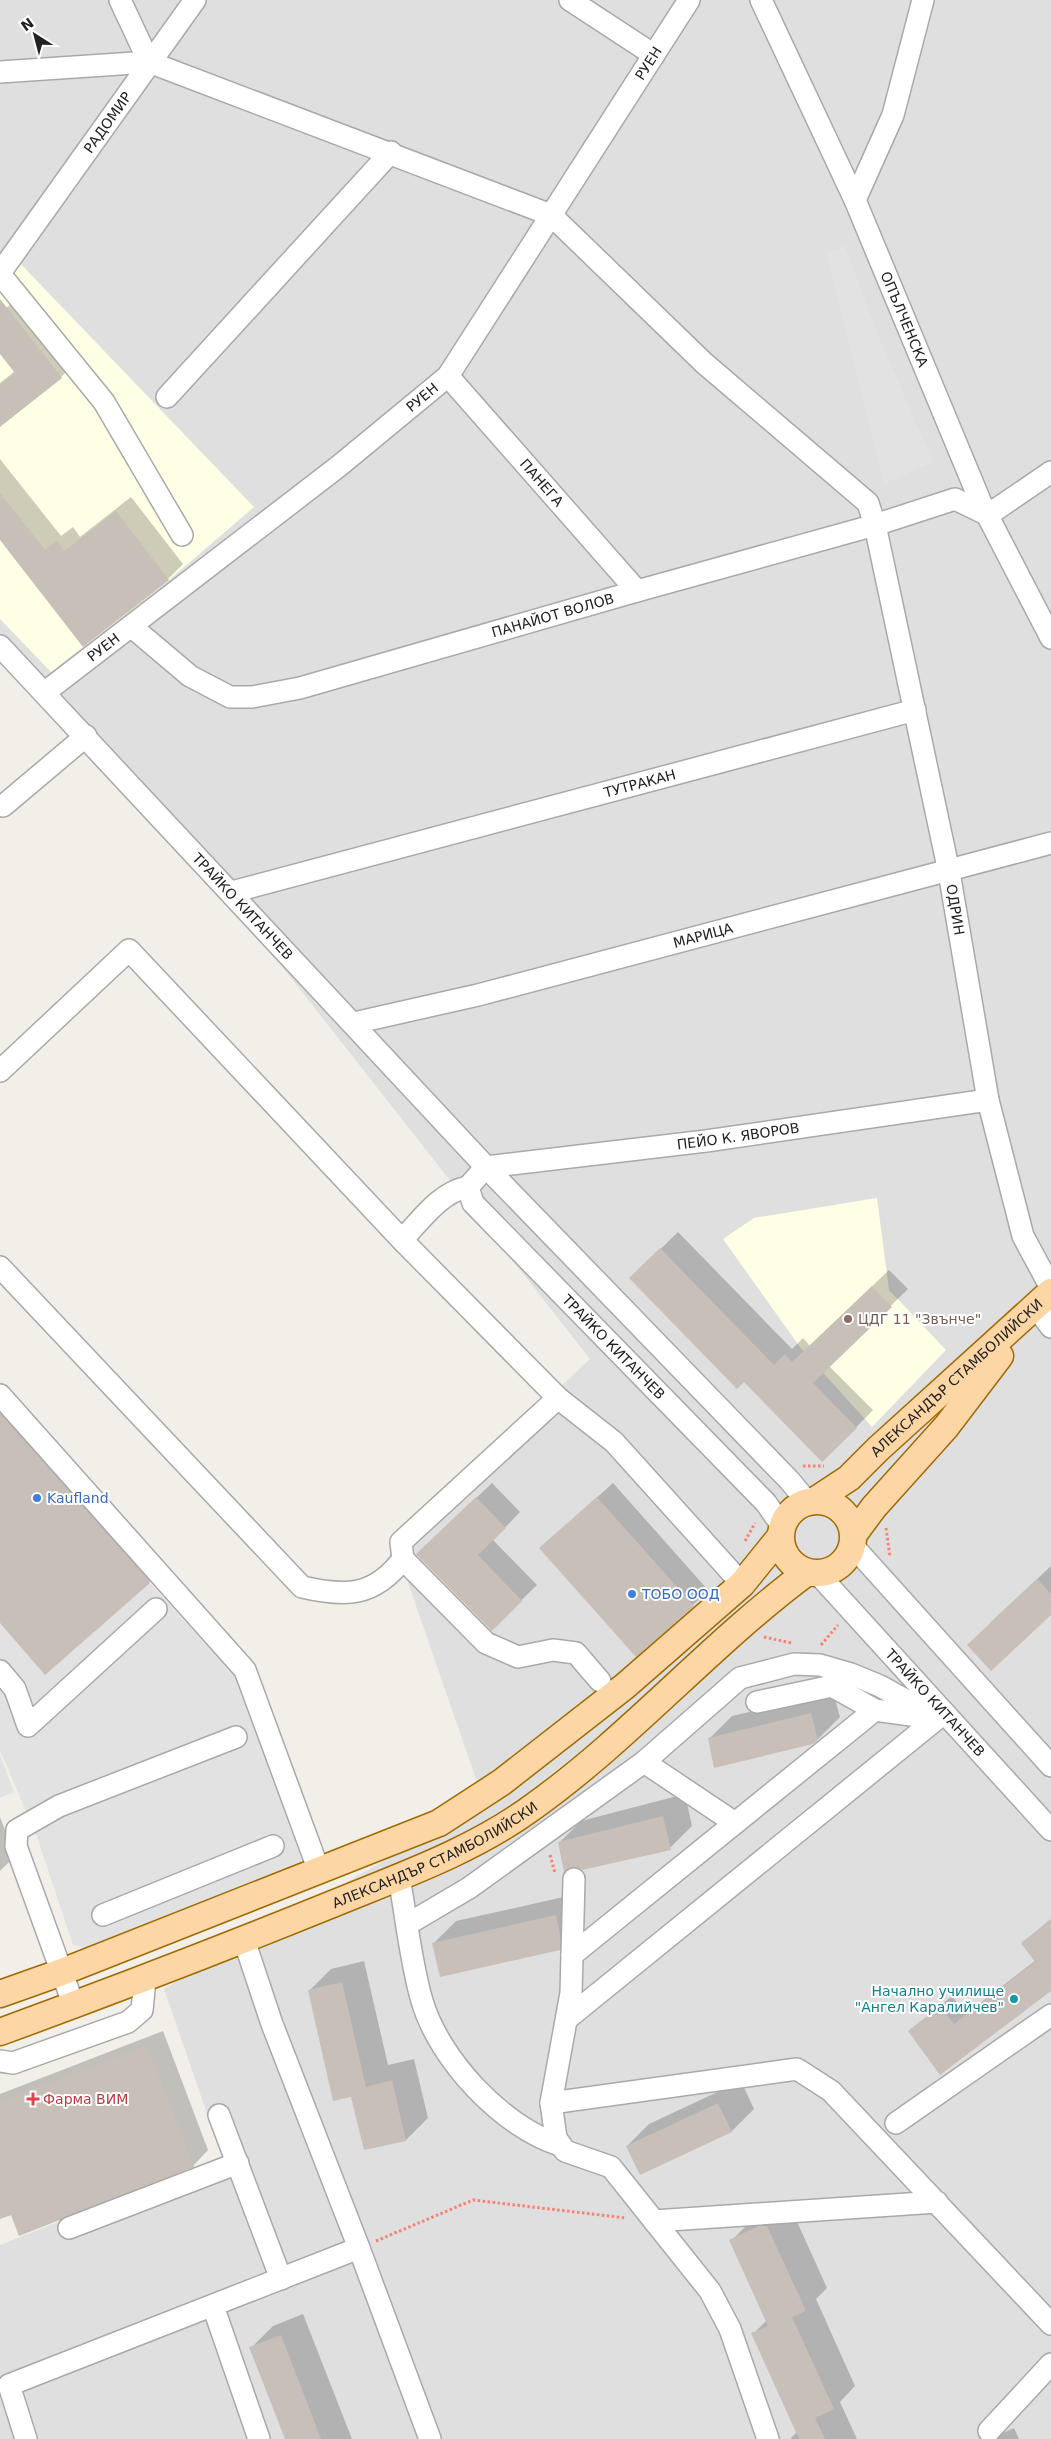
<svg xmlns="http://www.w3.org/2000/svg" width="1051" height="2439" font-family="'DejaVu Sans',sans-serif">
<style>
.residential{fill:#e0dfdf}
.education{fill:#ffffe5}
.parking{fill:#e2e2e2}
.shadow{fill:#0003}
.building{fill:#c7bfb8}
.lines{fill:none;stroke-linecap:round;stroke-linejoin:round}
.minor-casing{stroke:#a9a9a9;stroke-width:24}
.major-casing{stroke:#a06b00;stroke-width:29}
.path{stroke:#fa8072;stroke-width:3;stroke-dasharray:2.5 2.5;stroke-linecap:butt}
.minor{stroke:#fff;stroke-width:21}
.major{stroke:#fcd6a4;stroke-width:26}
.education-dot{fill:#8d6e63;stroke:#fff;stroke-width:2}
.shop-dot{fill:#3f7fe0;stroke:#fff;stroke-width:2}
.culture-dot{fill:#0f9aa8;stroke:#fff;stroke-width:2}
.health-dot{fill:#e0444e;stroke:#fff;stroke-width:2}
.labels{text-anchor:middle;stroke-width:4;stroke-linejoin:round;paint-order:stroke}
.street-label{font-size:14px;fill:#222;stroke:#fff}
.education-label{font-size:14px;fill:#785e54;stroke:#fff;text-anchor:start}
.shop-label{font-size:14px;fill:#366cbe;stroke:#fff;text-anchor:start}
.culture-label{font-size:14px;fill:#0d838f;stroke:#fff;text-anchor:end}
.health-label{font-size:14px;fill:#be3a42;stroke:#fff;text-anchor:start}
</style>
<rect width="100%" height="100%" fill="#f2efe9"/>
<path class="residential" d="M0,0H1051V2439H0V2245L222,2157L164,1989L484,1802L394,1542L590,1359L241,914L0,642Z"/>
<g class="education">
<path d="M14,257L254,507L169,580L51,672L0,619V258Z"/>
<path d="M877,1198L889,1290L946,1350L872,1427L800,1347L723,1239L754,1218Z"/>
</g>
<g class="parking">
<path d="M845,246L877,332L933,462L884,484L826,254Z"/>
<path d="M150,1583L238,1680L303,1863L89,1949L73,1945L37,1837L0,1750V1623L45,1674Z"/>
<path d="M0,1755L14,1792L0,1798Z"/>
</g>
<g class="shadow">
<path d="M23,294L76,362L61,377L0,425V383L15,371L0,352V313Z"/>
<path d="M0,459L61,536L73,527L80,537L131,497L183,564L168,579L83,645L0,538Z"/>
<path d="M678,1232L792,1349L803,1338L810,1346L889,1270L908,1289L829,1366L873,1410L823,1461L744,1381L631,1278Z"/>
<path d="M0,1389L160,1570L149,1582L0,1621Z"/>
<path d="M492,1483L520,1512L493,1540L537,1585L492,1629L433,1539Z"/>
<path d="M613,1483L708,1590L693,1605L541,1548Z"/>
<path d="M1051,1566V1613L990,1623Z"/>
<path d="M833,1692L840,1717L818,1739L710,1738L732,1716Z"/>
<path d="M685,1794L692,1826L670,1848L559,1843L581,1821Z"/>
<path d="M0,1817L15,1856L0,1871Z"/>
<path d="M577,1894L581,1927L559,1949L434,1943L456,1921Z"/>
<path d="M1051,1919V1990L941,2073L909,2031L952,1996L966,2014L1036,1960L1022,1943Z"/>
<path d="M364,1961L388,2065L414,2059L428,2118L406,2140L352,2095L309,1991L331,1969Z"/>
<path d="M163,2031L208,2150L193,2166L0,2218V2094Z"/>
<path d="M741,2081L754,2109L732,2131L640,2173L627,2146L649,2124Z"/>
<path d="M789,2204L827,2288L816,2299L855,2386L840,2402L857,2439H790L797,2432L753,2334L767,2320L731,2241L753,2219Z"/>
<path d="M303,2314L352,2439H286L251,2348L273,2326Z"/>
<path d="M1014,2428L1019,2439H990Z"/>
</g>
<g class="building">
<path d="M0,299L62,378L0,427V385L15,373L0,354Z"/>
<path d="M0,493L45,550L57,541L65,551L116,511L169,580L83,647L0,540Z"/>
<path d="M660,1248L774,1365L785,1354L792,1362L872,1286L892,1307L813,1383L857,1428L822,1462L744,1382L737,1389L629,1278Z"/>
<path d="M0,1414L150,1583L45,1675L0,1623Z"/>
<path d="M476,1497L506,1528L478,1555L522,1601L492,1631L416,1554Z"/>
<path d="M597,1497L694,1606L636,1657L539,1548Z"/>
<path d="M1037,1579L1051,1594V1615L991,1671L967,1645Z"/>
<path d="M811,1713L818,1740L813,1744L714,1768L708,1738Z"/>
<path d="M663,1816L671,1850L582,1870L574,1867L564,1872L558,1842Z"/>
<path d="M556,1915L560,1935V1950L440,1977L432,1943Z"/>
<path d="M1051,1920V1991L940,2075L908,2031L940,2006L954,2024L1035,1962L1021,1943Z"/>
<path d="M342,1982L366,2087L392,2080L406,2141L364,2150L351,2097L333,2101L308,1990Z"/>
<path d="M147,2045L194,2167L19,2236L11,2215L0,2219V2102Z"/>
<path d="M718,2103L732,2132L640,2175L626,2146Z"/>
<path d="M759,2226H767L806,2311L792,2317L834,2409L815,2418L825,2439H799L751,2333L768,2326L729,2240Z"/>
<path d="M281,2335L321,2439H285L249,2347Z"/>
</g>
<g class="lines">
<g class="minor-casing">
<g id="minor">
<path d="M120,0L149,62"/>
<path d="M570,0L654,55"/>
<path id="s1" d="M761,0L855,200L981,503L1051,638"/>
<path id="s2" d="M0,72L149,62L551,215L704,363L868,503L875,525L949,872L988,1100L1023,1236L1051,1288"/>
<path d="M855,200L893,115L923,0"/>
<path id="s3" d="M0,273L195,0"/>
<path d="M0,274L104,402L182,535"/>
<path id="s4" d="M448,376L637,591"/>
<path d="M167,397L391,152"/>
<path id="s5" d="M132,627L190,676L230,697H252L300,688L637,591L875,525L955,499L988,515L1051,472"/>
<path id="s6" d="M0,646L486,1167L790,1481L808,1503"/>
<path id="s7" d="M44,693L339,466L448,376L689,0"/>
<path d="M3,806L86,736"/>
<path id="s8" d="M232,892L915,710"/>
<path id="s9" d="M354,1023L478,995L1051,843"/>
<path d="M0,1071L129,950L402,1240L558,1398L614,1442L742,1584"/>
<path id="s10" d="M486,1167L706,1141L988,1100"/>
<path id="s11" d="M486,1167L468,1187L473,1203L766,1503L782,1526"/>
<path d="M402,1240C421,1220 440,1192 468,1187"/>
<path d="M0,1267L302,1587C346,1597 374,1597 403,1559L486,1643L518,1657L553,1650L576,1653L600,1681"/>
<path d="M1036,1307L1051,1327"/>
<path d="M0,1395L245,1670L319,1871"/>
<path d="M853,1546L1051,1766"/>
<path d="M403,1559L401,1542L558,1398"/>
<path id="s12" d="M818,1574L1051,1830"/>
<path d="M0,1671L15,1689L28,1726L156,1609"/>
<path d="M757,1702L832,1686L875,1710L925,1717"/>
<path d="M644,1762L735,1823"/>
<path d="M399,1877C406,1916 411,1964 422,2001C439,2059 502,2127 560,2145"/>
<path d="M574,1879L571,1993L551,2103L556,2138L565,2151L611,2167L710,2291L730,2329L768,2439"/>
<path d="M103,1915L273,1846"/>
<path d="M408,1924L469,1888L644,1762L740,1678L794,1664L820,1665L851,1674L880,1686L938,1718"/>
<path d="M244,1940L272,2024L359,2248L430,2439"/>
<path d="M572,1955L875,1710"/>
<path d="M74,2006L16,1846L17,1830L59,1806L236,1737"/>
<path d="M568,2018L944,1713"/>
<path d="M0,2061L13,2063L128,2022L142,2010L145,1979"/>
<path d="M551,2103L797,2069L831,2091L1051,2324"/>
<path d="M219,2115L281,2279"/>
<path d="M896,2123L1051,2015"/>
<path d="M654,2221L937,2202"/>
<path d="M69,2228L238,2163"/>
<path d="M213,2306L259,2439"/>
<path d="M989,2431L1051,2364"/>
<path d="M26,2439L9,2385L359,2248"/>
</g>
</g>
<g class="major-casing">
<g id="major">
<circle cx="817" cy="1537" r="36"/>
<path id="s13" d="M814,1501L849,1478L878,1449L1051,1292"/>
<path d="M854,1534L874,1507L946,1427L1000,1356"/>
<path d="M0,1994L62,1972L439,1823L502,1782L625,1686L742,1584L780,1537"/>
<path id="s14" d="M0,2032C112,1991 224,1948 335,1903C401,1876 472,1851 530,1809C629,1739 709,1645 806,1573"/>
</g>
</g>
<g class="path">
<path d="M803,1466H824"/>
<path d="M886,1528L890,1557"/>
<path d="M745,1541L755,1523"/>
<path d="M764,1637L792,1643"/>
<path d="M821,1645L838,1625"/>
<path d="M550,1855L555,1873"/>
<path d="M376,2241L473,2200L626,2218"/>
</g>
<use href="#minor" class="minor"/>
<use href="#major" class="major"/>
</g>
<circle class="education-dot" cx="848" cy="1319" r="5"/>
<g class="shop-dot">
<circle cx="37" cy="1498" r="5"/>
<circle cx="632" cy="1594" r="5"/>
</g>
<circle class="culture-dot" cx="1014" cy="1999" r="5"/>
<path class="health-dot" d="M30.5 2091.5h5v5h5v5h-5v5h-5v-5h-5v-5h5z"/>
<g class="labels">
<g class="street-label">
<text dy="5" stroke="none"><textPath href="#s7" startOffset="885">РУЕН</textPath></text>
<text dy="5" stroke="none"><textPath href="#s3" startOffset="185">РАДОМИР</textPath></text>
<text dy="5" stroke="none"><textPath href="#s1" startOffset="350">ОПЪЛЧЕНСКА</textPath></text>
<text dy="5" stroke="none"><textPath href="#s7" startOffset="480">РУЕН</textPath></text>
<text dy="5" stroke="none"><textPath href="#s4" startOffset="142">ПАНЕГА</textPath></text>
<text dy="5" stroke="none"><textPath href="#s5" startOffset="455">ПАНАЙОТ ВОЛОВ</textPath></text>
<text dy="5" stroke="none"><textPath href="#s7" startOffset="75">РУЕН</textPath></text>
<text dy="5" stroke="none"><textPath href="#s8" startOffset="422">ТУТРАКАН</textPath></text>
<text dy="5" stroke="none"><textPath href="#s6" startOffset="356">ТРАЙКО КИТАНЧЕВ</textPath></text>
<text dy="5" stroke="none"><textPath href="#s2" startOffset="1424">ОДРИН</textPath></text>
<text dy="5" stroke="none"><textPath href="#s9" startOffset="360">МАРИЦА</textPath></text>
<text dy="5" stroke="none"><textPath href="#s10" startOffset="254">ПЕЙО К. ЯВОРОВ</textPath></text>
<text dy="5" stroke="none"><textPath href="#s11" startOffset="245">ТРАЙКО КИТАНЧЕВ</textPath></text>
<text dy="5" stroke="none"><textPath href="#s13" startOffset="189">АЛЕКСАНДЪР СТАМБОЛИЙСКИ</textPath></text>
<text dy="5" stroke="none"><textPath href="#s12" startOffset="174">ТРАЙКО КИТАНЧЕВ</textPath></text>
<text dy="5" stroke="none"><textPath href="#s14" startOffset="470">АЛЕКСАНДЪР СТАМБОЛИЙСКИ</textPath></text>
</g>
<g class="education-label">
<text x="858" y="1324">ЦДГ 11 "Звънче"</text>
</g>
<g class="shop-label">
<text x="47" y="1503">Kaufland</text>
<text x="642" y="1599">ТОБО ООД</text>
</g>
<g class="culture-label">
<text x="1004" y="1996">Начално училище<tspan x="1004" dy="16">"Ангел Каралийчев"</tspan></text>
</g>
<g class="health-label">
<text x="43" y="2104">Фарма ВИМ</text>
</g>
</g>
<g transform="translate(35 35) rotate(324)" stroke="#ffffff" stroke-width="4" paint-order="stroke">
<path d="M0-4L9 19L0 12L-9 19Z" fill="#222222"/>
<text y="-8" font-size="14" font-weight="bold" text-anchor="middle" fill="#222222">N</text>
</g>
</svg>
